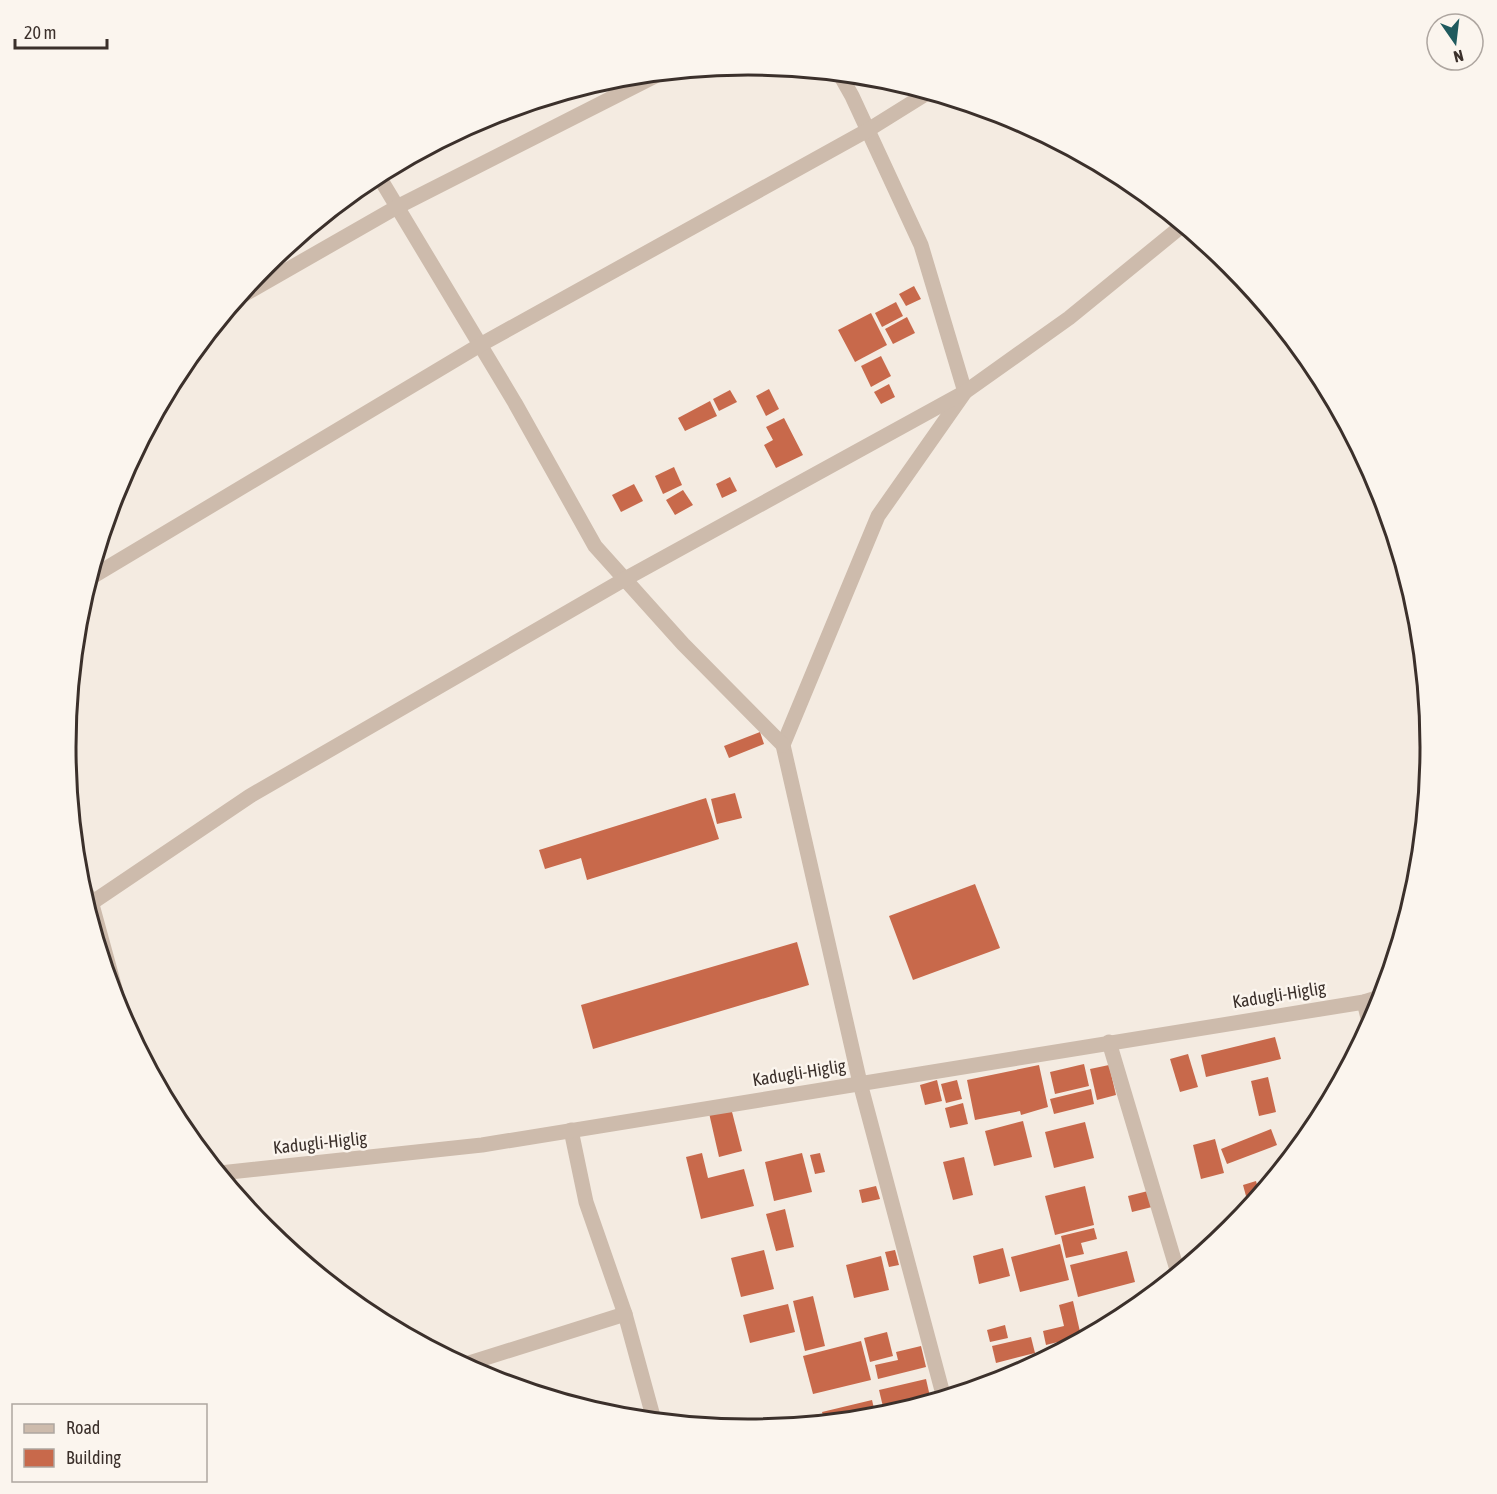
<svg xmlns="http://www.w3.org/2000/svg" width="1497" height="1494" font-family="'Asap Condensed',sans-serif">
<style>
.building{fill:#c8694b}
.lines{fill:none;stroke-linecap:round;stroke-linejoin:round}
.minor{stroke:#cdbbac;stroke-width:15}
.labels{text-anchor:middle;stroke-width:5;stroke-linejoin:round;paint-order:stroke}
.street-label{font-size:18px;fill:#3b302b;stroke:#fbf5ee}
.rim{fill:none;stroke:#3b302b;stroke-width:3}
</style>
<rect width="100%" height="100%" fill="#f4ebe1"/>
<g class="building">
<path d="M914,286L921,299L906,306L899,294Z"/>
<path d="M896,302L903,316L882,327L875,313Z"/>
<path d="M871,313L887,345L855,362L838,330Z"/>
<path d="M907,317L915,333L893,344L885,329Z"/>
<path d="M881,356L891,376L871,387L861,366Z"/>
<path d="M889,384L895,397L881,404L874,392Z"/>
<path d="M769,389L779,409L766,416L756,396Z"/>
<path d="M730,390L737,402L719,411L713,399Z"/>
<path d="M710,401L717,416L685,431L678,418Z"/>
<path d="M784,418L803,455L776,468L764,445L773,440L766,427Z"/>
<path d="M674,467L682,485L663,494L655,476Z"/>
<path d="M730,477L737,491L722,498L716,484Z"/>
<path d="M634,484L643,501L621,512L612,495Z"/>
<path d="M683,490L693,505L675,515L666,500Z"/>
<path d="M760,732L764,744L729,758L724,746Z"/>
<path d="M735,793L742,818L717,824L711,799Z"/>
<path d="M706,798L719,839L587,880L581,858L545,869L539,850Z"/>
<path d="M975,884L1000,948L913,980L889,916Z"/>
<path d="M797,942L809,985L593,1049L581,1005Z"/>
<path d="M1275,1037L1281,1059L1206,1077L1201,1055Z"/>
<path d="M1188,1054L1198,1087L1180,1092L1170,1059Z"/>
<path d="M1084,1064L1089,1086L1055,1094L1050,1072Z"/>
<path d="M1039,1065L1048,1107L1021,1115L1020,1111L975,1120L967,1080Z"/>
<path d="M1109,1065L1116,1095L1097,1100L1090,1069Z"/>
<path d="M1268,1077L1276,1112L1259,1116L1251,1081Z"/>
<path d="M937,1080L942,1101L925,1105L920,1085Z"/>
<path d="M957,1080L962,1099L946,1103L941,1084Z"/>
<path d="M1091,1089L1094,1104L1054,1114L1050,1099Z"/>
<path d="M963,1103L968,1124L950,1128L945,1108Z"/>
<path d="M731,1108L742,1151L719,1157L709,1113Z"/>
<path d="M1023,1121L1032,1157L994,1166L985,1131Z"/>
<path d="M1085,1122L1094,1158L1054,1168L1045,1132Z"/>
<path d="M1271,1129L1277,1145L1227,1164L1221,1149Z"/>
<path d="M1215,1139L1224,1173L1201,1179L1193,1145Z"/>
<path d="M702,1153L708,1178L744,1169L754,1206L701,1219L686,1157Z"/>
<path d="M802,1153L812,1192L774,1201L765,1162Z"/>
<path d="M820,1153L825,1172L815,1174L810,1155Z"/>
<path d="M964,1157L973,1195L953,1200L943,1162Z"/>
<path d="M1256,1181L1259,1192L1246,1196L1243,1185Z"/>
<path d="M876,1186L880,1199L862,1203L859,1190Z"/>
<path d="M1085,1186L1094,1225L1055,1235L1045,1196Z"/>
<path d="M1148,1191L1152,1207L1132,1212L1128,1196Z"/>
<path d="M785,1209L794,1247L776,1251L766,1214Z"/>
<path d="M1094,1228L1097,1239L1081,1243L1084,1254L1066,1258L1061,1236Z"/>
<path d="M1060,1244L1069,1280L1020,1292L1011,1257Z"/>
<path d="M1003,1248L1010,1276L979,1284L973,1256Z"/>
<path d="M764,1250L774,1289L741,1297L731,1258Z"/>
<path d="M895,1250L899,1265L889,1267L885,1252Z"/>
<path d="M1127,1251L1135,1282L1078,1297L1070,1265Z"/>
<path d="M881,1256L889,1290L854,1298L846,1265Z"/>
<path d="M813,1296L825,1346L805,1351L793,1301Z"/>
<path d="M1073,1301L1081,1336L1046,1345L1043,1331L1064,1326L1059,1305Z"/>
<path d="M788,1304L795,1332L750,1343L743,1315Z"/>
<path d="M1005,1325L1008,1338L990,1342L987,1330Z"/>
<path d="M887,1332L893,1356L870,1362L864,1338Z"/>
<path d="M1031,1337L1035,1353L996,1363L992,1346Z"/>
<path d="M861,1341L871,1380L813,1394L803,1356Z"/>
<path d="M921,1346L926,1367L878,1379L875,1365L898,1360L896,1352Z"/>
<path d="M926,1379L931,1401L885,1415L879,1390Z"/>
<path d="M872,1400L876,1417L825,1422L822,1412Z"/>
<path d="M819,1414L821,1422L775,1427L774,1424Z"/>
</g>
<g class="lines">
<g class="minor">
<path d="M839,73L852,96L921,245L965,392L878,516L783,745L860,1083L944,1398"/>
<path d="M378,175L515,403L595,546L683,644L783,745"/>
<path d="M238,298L397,207L661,73"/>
<path d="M90,578L480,345L868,130L929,92"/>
<path d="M79,880L91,901L123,1018"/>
<path d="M87,906L250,796L625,579L965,392L1069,318L1183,225"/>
<path d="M1364,1002L1370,1026"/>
<path d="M1109,1042L1178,1273"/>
<path d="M571,1130L586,1202L625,1314L654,1420"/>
<path d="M220,1173L482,1145L1364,1002L1383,996"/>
<path d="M463,1365L625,1314"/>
</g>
</g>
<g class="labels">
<g class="street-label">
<text transform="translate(1279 995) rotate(-9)" y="6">Kadugli-Higlig</text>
<text transform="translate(799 1073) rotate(-9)" y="6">Kadugli-Higlig</text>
<text transform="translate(320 1143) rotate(-6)" y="6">Kadugli-Higlig</text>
</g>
</g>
<path d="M0 0H1497V1494H0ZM76 747a672 672 0 1 1 1344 0a672 672 0 1 1-1344 0Z" fill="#fbf5ee" fill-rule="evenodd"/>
<path class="rim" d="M76 747a672 672 0 1 1 1344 0a672 672 0 1 1-1344 0Z"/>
<rect x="12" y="1404" width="195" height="78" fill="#fbf5ee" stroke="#aea6a0" stroke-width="1.5"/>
<rect x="24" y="1424" width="30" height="9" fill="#cdbbac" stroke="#aea6a0" stroke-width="1.5"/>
<text x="66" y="1434" font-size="18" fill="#3b302b">Road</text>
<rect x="24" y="1449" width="30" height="18" fill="#c8694b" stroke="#aea6a0" stroke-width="1.5"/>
<text x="66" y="1464" font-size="18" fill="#3b302b">Building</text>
<g transform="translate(1455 42) rotate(166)"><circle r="28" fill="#fbf5ee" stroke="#aea6a0" stroke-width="1.5"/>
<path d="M0-4.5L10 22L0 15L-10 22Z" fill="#1f5a5e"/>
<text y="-9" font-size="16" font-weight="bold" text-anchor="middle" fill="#3b302b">N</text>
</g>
<path d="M15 39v9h92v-9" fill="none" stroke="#3b302b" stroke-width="3"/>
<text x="24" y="39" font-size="18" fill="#3b302b" stroke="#fbf5ee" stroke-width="4.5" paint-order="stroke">20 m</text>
</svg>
